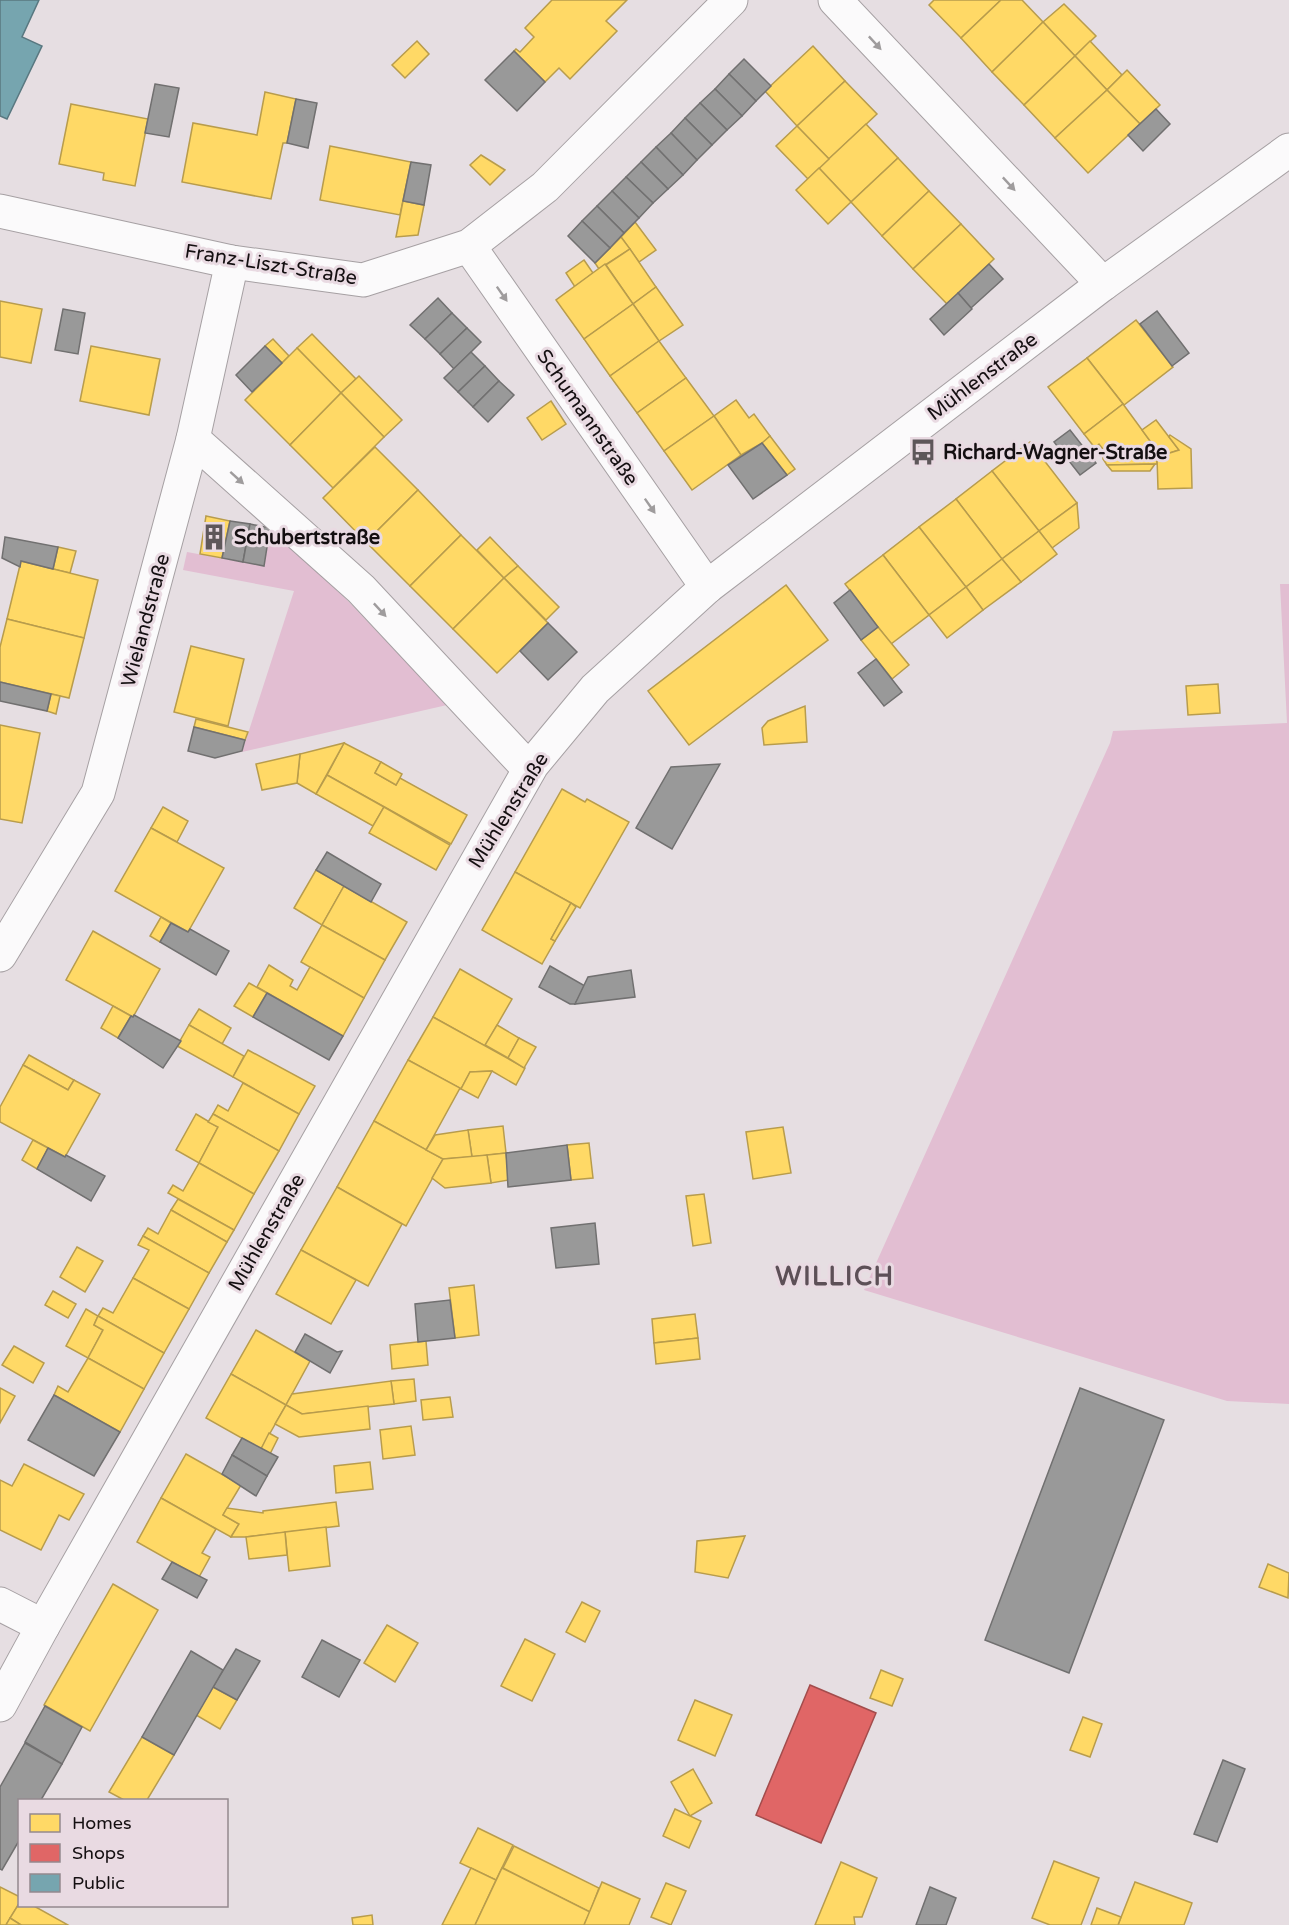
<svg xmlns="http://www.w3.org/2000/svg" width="1289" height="1925" font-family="'Varela Round',sans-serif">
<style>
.green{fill:#e2bed2}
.homes{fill:#ffd966;stroke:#b89c4c;stroke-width:1.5}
.shops{fill:#e06666;stroke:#a34c4c;stroke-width:1.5}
.public{fill:#76a5af;stroke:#597880;stroke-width:1.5}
.industry{fill:#999;stroke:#717070;stroke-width:1.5}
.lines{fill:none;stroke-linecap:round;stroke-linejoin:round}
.minor-casing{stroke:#a6a0a3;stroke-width:35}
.minor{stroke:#fbfafb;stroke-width:33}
.oneway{fill:#9f9c9d}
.labels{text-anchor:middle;stroke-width:6;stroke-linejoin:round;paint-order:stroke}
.street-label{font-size:20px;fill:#140f11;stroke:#e9dae2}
.poi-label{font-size:20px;font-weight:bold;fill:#140f11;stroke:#e9dae2;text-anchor:start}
.district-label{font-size:26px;font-weight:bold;letter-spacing:1.5px;fill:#5d5057;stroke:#e9dae2}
</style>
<rect width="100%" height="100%" fill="#e6dee2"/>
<g class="green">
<path d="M271,528L348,601L447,705L242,752L294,591L183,570L187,552L264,566Z"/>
<path d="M1280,584H1289V1404L1227,1401L864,1290L1110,743L1113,731L1287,723Z"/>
</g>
<g class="homes">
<path d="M552,0H627L606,21L617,31L570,79L559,68L545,82L514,51L516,49L520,52L534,37L525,28Z"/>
<path d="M934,0H1001L961,38L929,5Z"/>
<path d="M1001,0H1022L1043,22L992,72L961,38Z"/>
<path d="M1064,4L1096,36L1075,56L1043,22Z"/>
<path d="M1043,22L1075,56L1024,105L992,72Z"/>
<path d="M417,41L429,54L405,78L392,65Z"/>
<path d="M1090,41L1122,75L1107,90L1075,56Z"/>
<path d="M813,46L845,81L797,126L765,91Z"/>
<path d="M1075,56L1107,90L1055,138L1024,105Z"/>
<path d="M1127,70L1160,105L1140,124L1107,90Z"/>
<path d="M845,81L877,114L829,159L797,126Z"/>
<path d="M1107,90L1140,124L1088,173L1055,138Z"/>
<path d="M265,92L296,99L287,143H283L271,199L182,182L193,123L257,135Z"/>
<path d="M71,104L148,119L135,186L103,180L104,173L59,164Z"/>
<path d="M866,124L898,158L851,202L819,168Z"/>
<path d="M797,126L829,159L808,179L776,146Z"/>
<path d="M330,146L411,162L400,215L320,200Z"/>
<path d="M481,155L505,170L490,185L470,165Z"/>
<path d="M898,158L929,191L882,236L851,202Z"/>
<path d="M819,168L851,202L828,224L796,190Z"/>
<path d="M929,191L961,224L913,269L882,236Z"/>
<path d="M403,201L424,205L418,235L396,237Z"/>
<path d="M635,222L656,250L639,262L621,237Z"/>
<path d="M961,224L994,259L947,304L913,269Z"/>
<path d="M621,237L630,249L599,269L595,263Z"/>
<path d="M630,249L656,287L633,304L606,265Z"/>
<path d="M584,260L593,273L575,287L566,273Z"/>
<path d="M605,264L633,304L584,339L556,300Z"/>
<path d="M656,287L683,325L659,341L633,304Z"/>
<path d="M0,301L42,309L31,363L0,357Z"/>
<path d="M633,304L659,341L610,376L584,339Z"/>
<path d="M1136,320L1173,367L1124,405L1087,358Z"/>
<path d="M312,334L356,379L341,393L297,348Z"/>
<path d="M273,339L289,356L282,363L265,346Z"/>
<path d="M659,341L686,378L637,413L610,376Z"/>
<path d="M91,346L160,359L149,415L80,401Z"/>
<path d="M297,348L341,393L290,445L245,400Z"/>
<path d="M1087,358L1123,404L1084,434L1048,387Z"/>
<path d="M359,376L402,420L384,437L341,393Z"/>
<path d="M686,378L714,416L664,451L637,413Z"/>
<path d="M341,393L384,437L333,488L290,445Z"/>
<path d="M736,400L749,418L754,414L770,436L764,442L741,455L714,416Z"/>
<path d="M551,401L566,424L542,440L527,418Z"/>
<path d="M1123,404L1156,449L1157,464L1107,465L1103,459V449L1099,444L1095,448L1084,434Z"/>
<path d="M714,416L741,455L692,490L664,451Z"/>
<path d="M1156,420L1169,437L1179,450L1157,457L1156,449L1142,430Z"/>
<path d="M1170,435L1191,449L1192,488L1158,489L1157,457L1179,450L1169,437Z"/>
<path d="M770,436L795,469L787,475L762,443Z"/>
<path d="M1030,442L1077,503L1039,531L992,471Z"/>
<path d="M375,447L418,490L366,542L323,498Z"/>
<path d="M1155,464L1150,471H1112L1107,465Z"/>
<path d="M992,471L1039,531L1002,559L956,499Z"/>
<path d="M418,490L461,535L410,586L366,542Z"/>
<path d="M956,499L1002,559L966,587L919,527Z"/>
<path d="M1077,503L1079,528L1052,548L1039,531Z"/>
<path d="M206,516L230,521L222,558L200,554Z"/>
<path d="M919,527L966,587L929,615L883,555Z"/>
<path d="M1039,531L1057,554L1021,582L1002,559Z"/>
<path d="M461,535L504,578L453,629L410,586Z"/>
<path d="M490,537L518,566L504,578L477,550Z"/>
<path d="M58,547L76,551L70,573L53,569Z"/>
<path d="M883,555L929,615L891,644L845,584Z"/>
<path d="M1002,559L1021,582L983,610L966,587Z"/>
<path d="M21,561L98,580L84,638L7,619Z"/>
<path d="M518,566L559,607L546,620L504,578Z"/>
<path d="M504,578L548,623L497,673L453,629Z"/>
<path d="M786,585L828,640L689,745L648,691Z"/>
<path d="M966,587L983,610L947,638L929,615Z"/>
<path d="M7,619L84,638L69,698L0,682V647Z"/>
<path d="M878,627L909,665L892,679L861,640Z"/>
<path d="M191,646L244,659L228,726L174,712Z"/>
<path d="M1218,684L1220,713L1188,715L1186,686Z"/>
<path d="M51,694L60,696L56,714L47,711Z"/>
<path d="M805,706L807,742L764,745L762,728L768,721Z"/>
<path d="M196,719L248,732L245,740L194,727Z"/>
<path d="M0,725L40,733L22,823L0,819Z"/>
<path d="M344,743L381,762L375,773L396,785L400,778L467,815L451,844L327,775Z"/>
<path d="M344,743L316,794L297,783L300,754Z"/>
<path d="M300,754L297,783L262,790L256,764Z"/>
<path d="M381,762L402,774L396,785L375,773Z"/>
<path d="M327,775L384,807L373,826L316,794Z"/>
<path d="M562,789L585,802L587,799L629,822L580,908L515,872Z"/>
<path d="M163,807L188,821L177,842L151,828Z"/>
<path d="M384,807L450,845L436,870L369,833Z"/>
<path d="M151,828L224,868L188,932L115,891Z"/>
<path d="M316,870L344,886L322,925L294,908Z"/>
<path d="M515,872L571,903L551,939L555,941L542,964L482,930Z"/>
<path d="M344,886L407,922L385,960L322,925Z"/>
<path d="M571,903L576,907L555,941L551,939Z"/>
<path d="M161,917L171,923L160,942L150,936Z"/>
<path d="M322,925L385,960L364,998L301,962Z"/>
<path d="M93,931L160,969L133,1017L66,980Z"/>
<path d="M269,965L293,980L290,986L297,990L310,967L364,998L343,1036L257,987Z"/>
<path d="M460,969L512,999L485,1046L433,1017Z"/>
<path d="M249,983L267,993L253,1017L234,1006Z"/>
<path d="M113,1006L131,1016L118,1038L101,1028Z"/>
<path d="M199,1009L231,1028L222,1044L189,1025Z"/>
<path d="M433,1017L525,1068L516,1085L492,1071L470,1072L461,1089L408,1060Z"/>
<path d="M189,1025L244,1056L233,1077L177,1046Z"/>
<path d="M497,1025L519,1038L508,1058L485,1045Z"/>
<path d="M519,1038L536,1047L524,1068L508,1058Z"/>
<path d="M248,1050L315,1086L299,1114L233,1077Z"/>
<path d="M29,1055L74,1080L68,1090L23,1065Z"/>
<path d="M408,1060L460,1088L426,1150L374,1121Z"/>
<path d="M23,1065L68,1090L74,1080L100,1094L65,1157L0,1122V1107Z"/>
<path d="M492,1071L478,1098L461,1089L470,1072Z"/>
<path d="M243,1083L299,1114L279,1151L213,1114L218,1105L228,1111Z"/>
<path d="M196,1114L218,1127L199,1163L176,1150Z"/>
<path d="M213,1114L279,1151L254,1194L199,1163L218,1127L208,1122Z"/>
<path d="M374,1121L443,1159L406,1226L337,1187Z"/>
<path d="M503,1126L506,1153L472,1157L468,1130Z"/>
<path d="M783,1127L791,1173L753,1179L746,1132Z"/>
<path d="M468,1130L472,1157L443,1159L426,1150L435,1135Z"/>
<path d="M33,1140L48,1148L37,1169L22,1160Z"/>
<path d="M589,1143L593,1178L571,1180L567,1145Z"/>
<path d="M506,1153L509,1180L491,1183L487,1155Z"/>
<path d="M487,1155L491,1183L445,1188L432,1178L443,1159Z"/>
<path d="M199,1163L254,1194L234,1230L168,1193L173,1185L183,1191Z"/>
<path d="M337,1187L402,1224L368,1286L301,1250Z"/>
<path d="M704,1194L711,1243L693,1246L686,1196Z"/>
<path d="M178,1199L234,1230L227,1242L171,1210Z"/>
<path d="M171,1210L227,1242L209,1273L143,1236L148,1228L158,1234Z"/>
<path d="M143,1236L209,1273L189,1309L133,1278L149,1250L138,1245Z"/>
<path d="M77,1247L103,1261L85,1292L60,1277Z"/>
<path d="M301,1250L356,1280L331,1324L276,1294Z"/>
<path d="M133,1278L189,1309L164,1353L98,1316L103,1308L113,1313Z"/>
<path d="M474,1285L479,1335L455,1338L449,1288Z"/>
<path d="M53,1291L76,1304L68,1318L45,1305Z"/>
<path d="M86,1309L98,1316L94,1325L103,1330L88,1358L66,1346Z"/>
<path d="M695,1314L698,1338L654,1343L652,1319Z"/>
<path d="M98,1316L164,1353L144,1389L88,1358L103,1330L94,1325Z"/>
<path d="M256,1330L310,1361L286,1405L231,1374Z"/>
<path d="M698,1338L700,1359L656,1364L654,1343Z"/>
<path d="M426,1341L428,1365L392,1369L390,1345Z"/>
<path d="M14,1346L44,1363L33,1383L2,1365Z"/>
<path d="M88,1358L144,1389L120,1432L54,1395L58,1386L68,1392Z"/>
<path d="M231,1374L286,1405L261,1449L206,1418Z"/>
<path d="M414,1379L416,1401L394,1404L391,1381Z"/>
<path d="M391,1381L394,1404L302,1414L286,1405L292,1394Z"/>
<path d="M0,1388L15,1396L0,1423Z"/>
<path d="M450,1397L453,1417L423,1420L421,1400Z"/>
<path d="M286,1405L302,1414L368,1406L370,1429L299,1437L275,1424Z"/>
<path d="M411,1426L415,1455L383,1459L380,1430Z"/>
<path d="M269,1433L278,1438L270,1454L261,1449Z"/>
<path d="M186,1454L241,1485L223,1515L239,1524L231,1537L161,1498Z"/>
<path d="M370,1462L373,1489L336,1493L334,1466Z"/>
<path d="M24,1464L84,1494L69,1520L59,1515L41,1550L0,1530V1480L12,1486Z"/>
<path d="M161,1498L216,1529L202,1553L210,1557L199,1577L137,1542Z"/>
<path d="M336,1502L339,1526L246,1537H231L239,1524L223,1515L227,1508L263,1513V1511Z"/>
<path d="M326,1527L330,1566L289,1571L285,1532Z"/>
<path d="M285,1532L287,1555L249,1559L246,1537Z"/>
<path d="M745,1536L728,1578L695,1572L697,1541Z"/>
<path d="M1268,1564L1289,1573L1288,1598L1259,1587Z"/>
<path d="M113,1584L158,1610L90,1731L44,1705Z"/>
<path d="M582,1602L600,1611L585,1642L566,1632Z"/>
<path d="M387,1625L418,1643L395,1682L364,1663Z"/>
<path d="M525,1639L555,1654L532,1701L501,1686Z"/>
<path d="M881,1670L903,1679L892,1706L870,1698Z"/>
<path d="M213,1687L237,1700L220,1729L196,1715Z"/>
<path d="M695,1700L732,1715L715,1756L678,1740Z"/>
<path d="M1083,1717L1102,1724L1090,1757L1070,1750Z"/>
<path d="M142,1737L174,1755L147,1800H124L109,1792Z"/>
<path d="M693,1769L712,1803L690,1816L671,1782Z"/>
<path d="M675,1809L701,1821L689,1848L663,1836Z"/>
<path d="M478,1828L513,1845L496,1880L460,1863Z"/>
<path d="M514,1846L599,1888L590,1912L503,1868Z"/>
<path d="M1054,1861L1099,1878L1081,1925H1050L1032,1918Z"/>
<path d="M841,1862L877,1878L862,1917H854L855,1925H815Z"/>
<path d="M471,1868L496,1880L475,1925H442Z"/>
<path d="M502,1868L590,1912L584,1925H475Z"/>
<path d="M602,1882L640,1899L629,1925H584Z"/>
<path d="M1135,1882L1192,1903L1184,1925H1118Z"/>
<path d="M666,1883L686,1891L671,1925L651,1917Z"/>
<path d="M0,1887L20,1897V1902L6,1925H0Z"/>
<path d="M20,1902V1906H34L68,1925H21L10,1918Z"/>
<path d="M1097,1908L1121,1917L1118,1925H1091Z"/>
<path d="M372,1915L373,1925H353L352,1918Z"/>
<path d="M10,1918L21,1925H6Z"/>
</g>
<path class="shops" d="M810,1685L876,1713L821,1843L756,1815Z"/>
<path class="public" d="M0,0H39L22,37L42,46L7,119L0,116Z"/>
<g class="industry">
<path d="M514,51L545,82L517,111L485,80Z"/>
<path d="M744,59L771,86L756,101L729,74Z"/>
<path d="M729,74L756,101L742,116L715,89Z"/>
<path d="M155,84L179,88L169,137L145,133Z"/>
<path d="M715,89L742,116L727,130L700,103Z"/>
<path d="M296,99L317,103L308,148L287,143Z"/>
<path d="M700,103L727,130L712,145L685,118Z"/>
<path d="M1156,109L1170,124L1143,151L1128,135Z"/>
<path d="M685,118L712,145L697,160L671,133Z"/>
<path d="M671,133L697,160L683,175L656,147Z"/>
<path d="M656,147L683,175L668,189L641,162Z"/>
<path d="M411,162L431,165L424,205L403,201Z"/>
<path d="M641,162L668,189L653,203L626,177Z"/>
<path d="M626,177L653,203L639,218L612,191Z"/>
<path d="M612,191L639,218L624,233L597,206Z"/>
<path d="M597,206L624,233L610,248L582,221Z"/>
<path d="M582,221L610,248L595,263L568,236Z"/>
<path d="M989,264L1003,279L971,308L958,293Z"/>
<path d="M958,293L972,309L944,335L930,319Z"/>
<path d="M438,298L452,313L425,339L410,325Z"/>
<path d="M63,309L85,313L78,354L55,350Z"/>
<path d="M1157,311L1189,353L1172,366L1140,324Z"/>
<path d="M452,313L467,328L440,354L425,339Z"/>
<path d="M467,328L481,342L454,369L440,354Z"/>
<path d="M265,346L282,363L252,392L236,375Z"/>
<path d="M471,352L485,366L458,392L444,378Z"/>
<path d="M485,366L499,381L473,407L458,392Z"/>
<path d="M499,381L514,395L488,422L473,407Z"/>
<path d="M1070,430L1096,463L1080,475L1054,442Z"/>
<path d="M762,443L787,475L753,499L728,465Z"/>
<path d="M230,521L250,524L243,562L222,558Z"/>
<path d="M250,524L270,528L264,566L243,562Z"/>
<path d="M5,537L58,547L53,569L21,561L20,567L2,558Z"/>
<path d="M850,590L878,627L861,640L834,603Z"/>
<path d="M548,623L577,652L548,680L520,651Z"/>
<path d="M876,659L902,692L884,706L858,673Z"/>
<path d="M0,682L51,694L47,711L0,701Z"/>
<path d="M194,727L245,740L242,751L215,758L188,751Z"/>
<path d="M720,764L672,849L636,828L671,767Z"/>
<path d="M327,852L381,884L371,902L316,870Z"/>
<path d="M171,923L188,932L190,929L229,951L216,975L160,942Z"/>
<path d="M550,966L585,986L575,1004H570L539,987Z"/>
<path d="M631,970L635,997L575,1004L588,977Z"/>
<path d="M267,993L343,1036L329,1060L253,1017Z"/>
<path d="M134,1015L181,1041L163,1068L118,1038L131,1016L133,1017Z"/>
<path d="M567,1145L571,1180L508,1187L506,1153Z"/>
<path d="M48,1148L65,1157L66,1155L105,1176L91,1201L37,1169Z"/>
<path d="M595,1223L599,1264L556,1268L551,1228Z"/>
<path d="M450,1300L455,1338L418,1342L415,1304Z"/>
<path d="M305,1334L337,1352L342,1351L330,1373L295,1352Z"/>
<path d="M1080,1388L1164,1420L1069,1673L985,1640Z"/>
<path d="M54,1395L120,1432L94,1476L28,1440Z"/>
<path d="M242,1438L278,1457L267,1476L232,1455Z"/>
<path d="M232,1455L267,1476L256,1496L222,1474Z"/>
<path d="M172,1562L207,1580L197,1598L162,1579Z"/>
<path d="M322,1640L360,1660L339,1697L302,1677Z"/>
<path d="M236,1649L260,1661L237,1700L213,1687Z"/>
<path d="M191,1651L223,1670L174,1755L142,1737Z"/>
<path d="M45,1706L82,1727L62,1764L25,1742Z"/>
<path d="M25,1743L62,1764L41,1800H20V1839L2,1870L0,1869V1787Z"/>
<path d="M1223,1760L1245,1769L1217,1842L1194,1834Z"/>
<path d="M930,1887L956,1898L946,1925H916Z"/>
</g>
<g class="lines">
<g class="minor-casing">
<g id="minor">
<path d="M835,0L1103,284"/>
<path d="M0,211L232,262L363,280L469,246L545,187L731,0"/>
<path d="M469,246L707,587"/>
<path d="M193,439L361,589L529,769"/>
<path d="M0,955L98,793L193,439L232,262"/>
<path d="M0,1604L43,1626"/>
<path d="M0,1705L43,1626L532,765L595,689L707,587L1103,284L1289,150"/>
</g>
</g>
<use href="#minor" class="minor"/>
</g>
<defs><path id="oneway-solid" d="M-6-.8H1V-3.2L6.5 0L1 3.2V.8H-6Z" transform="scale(1.5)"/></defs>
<g class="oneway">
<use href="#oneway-solid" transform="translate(875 43) rotate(47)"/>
<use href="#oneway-solid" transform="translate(1009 184) rotate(47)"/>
<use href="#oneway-solid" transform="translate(502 294) rotate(55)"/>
<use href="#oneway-solid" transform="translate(237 478) rotate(42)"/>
<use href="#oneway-solid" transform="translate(650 506) rotate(55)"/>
<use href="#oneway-solid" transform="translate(380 610) rotate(47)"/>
</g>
<defs>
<g id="bus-bare" transform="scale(2.07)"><path d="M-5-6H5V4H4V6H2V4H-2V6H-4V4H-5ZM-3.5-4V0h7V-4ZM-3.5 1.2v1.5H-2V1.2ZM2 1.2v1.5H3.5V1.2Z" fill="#5e575a" stroke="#e9dae2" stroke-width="2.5" paint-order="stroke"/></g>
<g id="building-bare" transform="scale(2.07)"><path d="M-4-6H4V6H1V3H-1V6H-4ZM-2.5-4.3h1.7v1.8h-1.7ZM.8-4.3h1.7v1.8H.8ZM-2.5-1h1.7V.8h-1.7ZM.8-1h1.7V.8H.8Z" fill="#5e575a" stroke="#e9dae2" stroke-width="2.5" paint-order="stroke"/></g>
</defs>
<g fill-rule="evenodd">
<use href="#bus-bare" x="923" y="452"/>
<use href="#building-bare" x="214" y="537"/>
</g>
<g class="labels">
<g class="street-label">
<text transform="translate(271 264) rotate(9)" y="7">Franz-Liszt-Straße</text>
<text transform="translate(982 376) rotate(-37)" y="7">Mühlenstraße</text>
<text transform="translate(588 417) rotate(55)" y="7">Schumannstraße</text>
<text transform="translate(145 620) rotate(-75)" y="7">Wielandstraße</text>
<text transform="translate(508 810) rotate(-58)" y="7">Mühlenstraße</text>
<text transform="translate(266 1232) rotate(-60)" y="7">Mühlenstraße</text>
</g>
<g class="poi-label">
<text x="943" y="459">Richard-Wagner-Straße</text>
<text x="234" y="544">Schubertstraße</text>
</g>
<g class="district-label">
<text x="835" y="1285">WILLICH</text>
</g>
</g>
<rect x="18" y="1799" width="210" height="108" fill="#e9dae2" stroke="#94898e" stroke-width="1.5"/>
<rect x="30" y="1814" width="30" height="18" fill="#ffd966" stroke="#94898e" stroke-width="1.5"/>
<text x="72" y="1829" font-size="18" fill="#140f11">Homes</text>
<rect x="30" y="1844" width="30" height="18" fill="#e06666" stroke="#94898e" stroke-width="1.5"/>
<text x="72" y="1859" font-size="18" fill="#140f11">Shops</text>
<rect x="30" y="1874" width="30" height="18" fill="#76a5af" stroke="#94898e" stroke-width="1.5"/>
<text x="72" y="1889" font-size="18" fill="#140f11">Public</text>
</svg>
